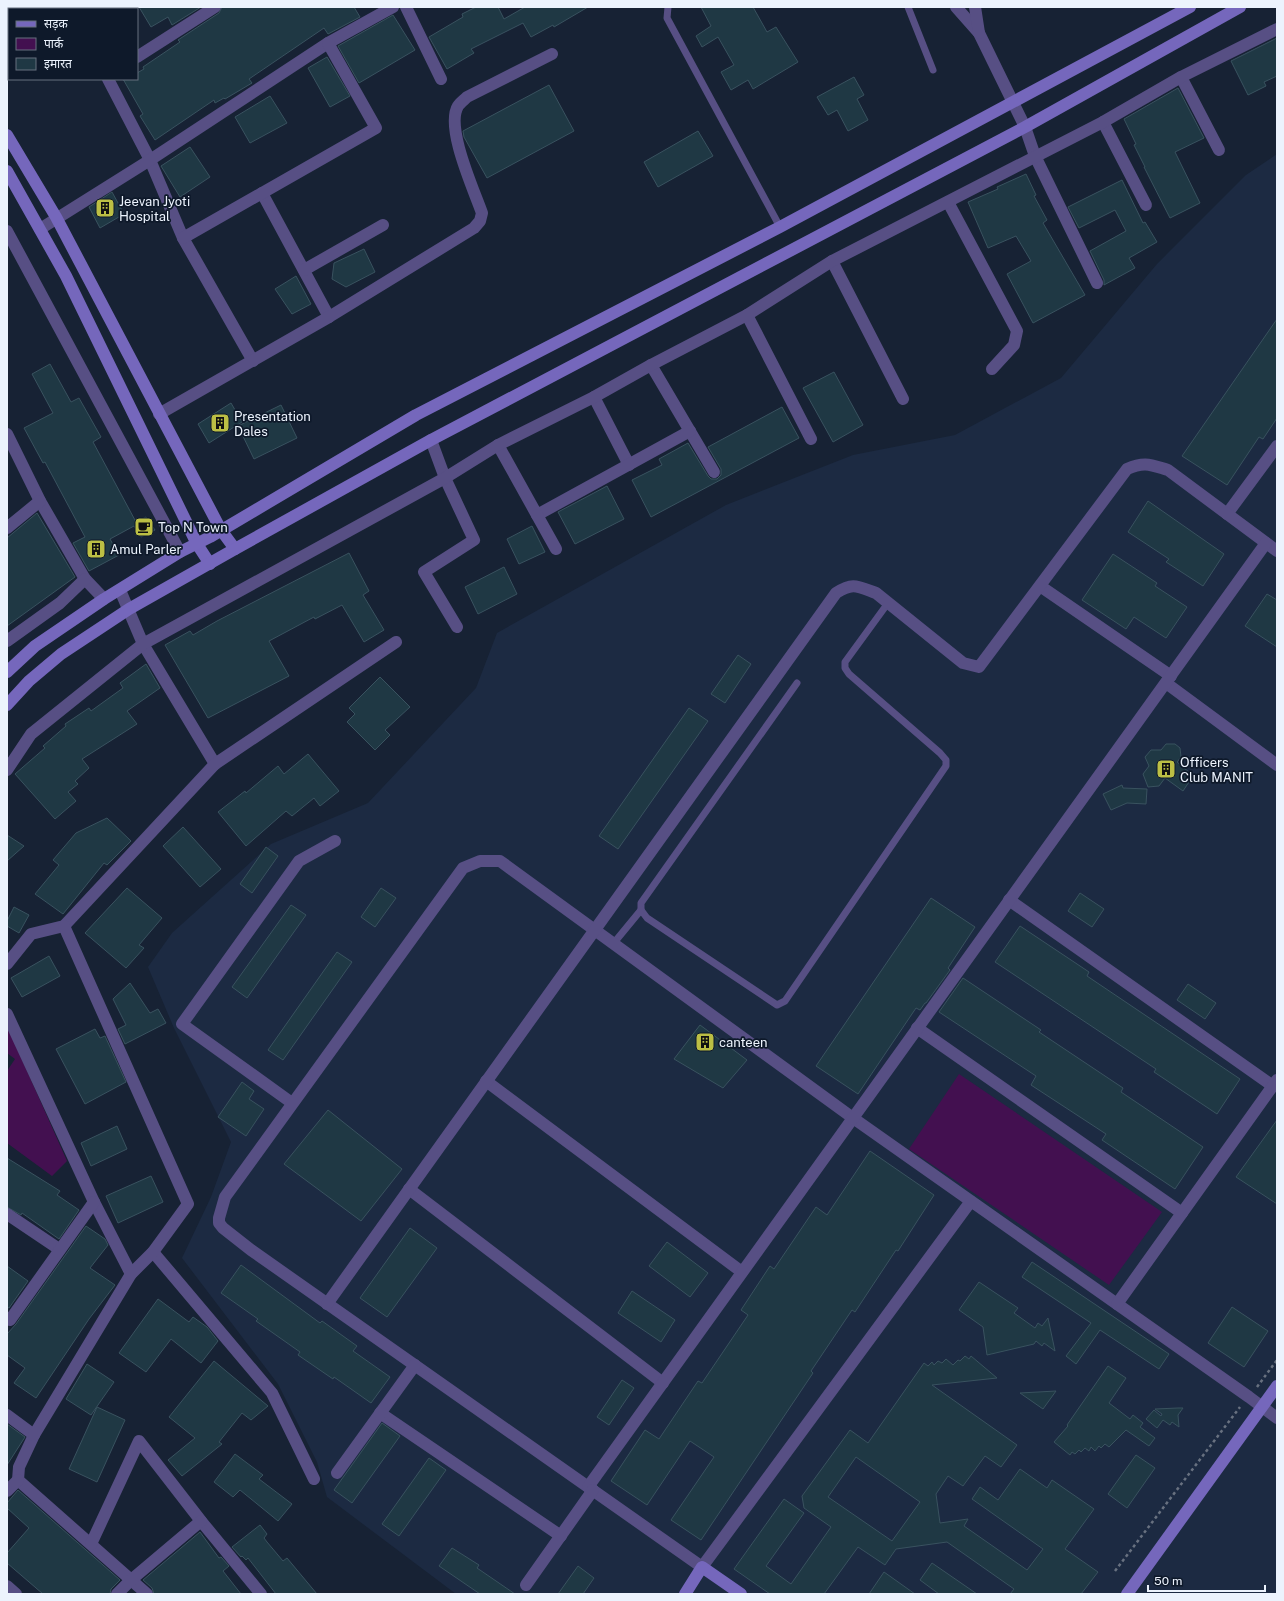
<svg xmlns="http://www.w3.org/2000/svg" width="1284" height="1601" font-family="'Public Sans','Noto Sans Devanagari',sans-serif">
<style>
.built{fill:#1c2a42}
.green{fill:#431050}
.building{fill:#1f3844;stroke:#39525f;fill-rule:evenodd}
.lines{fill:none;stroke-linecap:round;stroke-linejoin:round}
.path{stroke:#687180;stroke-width:2.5;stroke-dasharray:3 3;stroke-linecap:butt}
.lane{stroke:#574f84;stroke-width:7}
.street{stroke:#574f84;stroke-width:12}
.secondary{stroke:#7567bc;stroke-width:12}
.labels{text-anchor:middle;stroke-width:3.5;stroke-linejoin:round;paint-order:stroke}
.poi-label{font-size:13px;fill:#ecf3fd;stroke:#0e192a;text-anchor:start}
</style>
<rect width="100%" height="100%" fill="#172234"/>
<path class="built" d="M1277,154V1594H456L327,1497L317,1462L278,1384L182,1258L211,1197L231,1142L174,1028L148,967L172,933L271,844L368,803L476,688L497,633L726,505L853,455L955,435L1061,378L1157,264L1246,175Z"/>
<g class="green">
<path d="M7,1026L67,1161L52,1176L7,1143V1071L15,1059L7,1053Z"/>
<path d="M959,1074L1162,1212L1109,1285L909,1149Z"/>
</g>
<g class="building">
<path d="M139,7H201L172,25L168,17L151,27Z"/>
<path d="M222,7H354L360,17L328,34L324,28L249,79L252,83L225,99L224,98L215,103L214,100L155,140L140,116L143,114L123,79H137V73L144,69L143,67L180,42L178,40L219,13Z"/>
<path d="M476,7H498L504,19L525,7H588L554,27L553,25L531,37L523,23L471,49L474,53L447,69L429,37L463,17L462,14Z"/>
<path d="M701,7H753L767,32L776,27L798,62L753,89L748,80L731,90L721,72L734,65L718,37L702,47L696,36L711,26Z"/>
<path d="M393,15L415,50L359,83L338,46Z"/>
<path d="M1277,38V76L1264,82L1266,86L1248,95L1231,61Z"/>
<path d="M327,57L350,96L330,107L308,68Z"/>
<path d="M854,77L864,95L857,99L868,120L848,131L837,110L828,115L817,97Z"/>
<path d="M549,85L574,131L487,178L464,137L463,131Z"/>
<path d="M1178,88L1204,138L1175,152L1200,203L1170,218L1144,167H1145L1134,145L1136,144L1124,119Z"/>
<path d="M270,96L287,123L250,143L235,117Z"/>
<path d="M698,131L713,156L658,187L644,162Z"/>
<path d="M190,147L210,177L180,197L161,166Z"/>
<path d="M1026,174L1036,195L1034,196L1047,220L1043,223L1085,295L1033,323L1007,274L1031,261L1016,236L988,248L968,202L998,189L997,187Z"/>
<path d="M1122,180L1143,223L1145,222L1157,242L1129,258L1135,268L1104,285V280L1090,251L1126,231L1115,210L1079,228L1068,207Z"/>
<path d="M112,192L124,214L100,228L89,207Z"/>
<path d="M364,249L375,272L346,287L332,279L334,263Z"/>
<path d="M296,276L311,304L292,314L275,289Z"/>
<path d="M1277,319V418L1263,439L1259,437L1227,485L1182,456Z"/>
<path d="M50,364L71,402L79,398L101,437L93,442L136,522L146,517L155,530L141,537L134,526L110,539L119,555L89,571L73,543L85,537L45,462L43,463L24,428L53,413L32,374Z"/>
<path d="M834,372L863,425L833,442L803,388Z"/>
<path d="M231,403L242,422L209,443L198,424Z"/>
<path d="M281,405L297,438L254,459L238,426Z"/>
<path d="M782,407L799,438L651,517L632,480L662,465L659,459L688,443L708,476L711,479H717L721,475V469L708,447Z"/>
<path d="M607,486L624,519L575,544L558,512Z"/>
<path d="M1148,501L1224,554L1203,586L1166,562L1169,559L1128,532Z"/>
<path d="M37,513L75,577L7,626V538Z"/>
<path d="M532,526L545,552L519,564L507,539Z"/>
<path d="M349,553L369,591L363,595L384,630L364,642L342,605L315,619L314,617L269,641L289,676L208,718L165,645L190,631L193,635L217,621Z"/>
<path d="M1113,554L1157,583L1155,586L1187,607L1166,638L1134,617L1126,629L1082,600Z"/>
<path d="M504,567L517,594L478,614L465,587Z"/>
<path d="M1267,594L1277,600V647L1245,626Z"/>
<path d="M738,655L751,664L725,703L711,694Z"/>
<path d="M146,664L160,688L127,711L137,724L82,759L89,768L75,781L78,784L68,792L76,801L55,819L15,774L45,748L43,746L66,726L65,724L89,708L91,711L123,688L120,683Z"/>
<path d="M380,677L410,707L385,730L390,735L375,750L347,722L355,714L349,708Z"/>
<path d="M689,708L708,721L618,849L599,836Z"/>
<path d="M1166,744H1175L1180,748L1181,757L1177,762L1190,773L1191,779L1183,791L1165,778L1159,786L1148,787L1143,774L1149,766L1145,757L1151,750H1161Z"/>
<path d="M308,754L339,791L320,806L314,798L292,816L286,811L246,846L218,812L245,791L246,793L278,766L284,774Z"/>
<path d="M1122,785L1123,788L1147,789L1146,804L1127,803L1111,810L1103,794Z"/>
<path d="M107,818L131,841L107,865L104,863L63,914L35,894L59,865L53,860L76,833Z"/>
<path d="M183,827L221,869L200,887L163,846Z"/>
<path d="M7,835L24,846L7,861Z"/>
<path d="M266,847L278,856L252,893L240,884Z"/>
<path d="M127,888L162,918L139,945L144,948L126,968L85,933Z"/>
<path d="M381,888L396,898L375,927L361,917Z"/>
<path d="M1080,893L1104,909L1092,927L1068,911Z"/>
<path d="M931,898L975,927L948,968L950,970L926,1003H925L920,1010L916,1008L858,1094L816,1066Z"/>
<path d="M291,905L306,915L247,998L232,987Z"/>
<path d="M14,907L29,915L19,933L7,926V921Z"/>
<path d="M1020,926L1089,972L1087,976L1240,1079L1217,1114L1154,1072L1156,1069L995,962Z"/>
<path d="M337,952L352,962L283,1060L268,1050Z"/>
<path d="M49,956L60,976L22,997L11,978Z"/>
<path d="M963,978L1041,1030L1039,1032L1123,1088L1121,1092L1203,1147L1175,1189L1102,1140L1106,1134L1031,1085L1036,1076L939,1012Z"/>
<path d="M130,983L150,1013L158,1009L166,1023L125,1044L118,1029L126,1025L113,999Z"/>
<path d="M1188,984L1216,1003L1205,1019L1177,1000Z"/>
<path d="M700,1025L747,1060L723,1088L674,1059Z"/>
<path d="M95,1029L100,1038L105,1036L126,1082L85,1104L56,1049Z"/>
<path d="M242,1082L254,1091L249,1099L264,1109L246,1136L218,1117Z"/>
<path d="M328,1110L402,1169L361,1221L284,1164Z"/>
<path d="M1277,1120V1204L1236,1177Z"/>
<path d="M117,1126L127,1149L91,1166L81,1143Z"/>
<path d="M870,1151L934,1195L898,1251L896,1250L855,1312L852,1310L811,1371L813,1373L701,1540L671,1520L714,1457L690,1441L647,1505L611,1481L645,1430L659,1439L698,1381L702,1383L748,1315L741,1310L770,1266L774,1269L816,1207L827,1215Z"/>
<path d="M7,1158L60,1191L57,1195L79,1210L59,1239L22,1213L21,1215L7,1207Z"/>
<path d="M151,1176L163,1202L118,1223L106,1196Z"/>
<path d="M86,1226L105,1239L108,1245L90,1268L115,1285L89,1319L36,1398L14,1383L25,1368L7,1355V1334L16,1324Z"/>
<path d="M410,1228L437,1248L387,1317L360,1298Z"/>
<path d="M667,1242L708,1273L690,1297L649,1266Z"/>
<path d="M1032,1262L1169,1354L1159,1369L1100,1330L1076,1364L1066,1356L1091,1323L1022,1277Z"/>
<path d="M241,1265L320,1323L322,1321L357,1346L353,1351L390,1377L371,1403L334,1377L333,1379L298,1355L300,1352L256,1321L258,1319L221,1293Z"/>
<path d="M7,1266L28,1281L9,1308L7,1307Z"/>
<path d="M979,1282L1018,1308L1014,1313L1035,1328L1038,1323L1042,1326L1048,1318L1055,1351L1044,1343L1042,1346L1036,1341L1034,1344L987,1355L983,1327L959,1310Z"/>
<path d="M632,1291L675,1320L661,1342L618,1313Z"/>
<path d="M158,1299L189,1322L193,1317L207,1327L218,1341L201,1363L171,1339L146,1372L119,1353Z"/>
<path d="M1232,1307L1268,1331L1244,1367L1208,1343Z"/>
<path d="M965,1356L969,1359L971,1356L997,1378L932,1385L1017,1445L1001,1467L985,1456L963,1486L948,1476L936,1494L940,1523L968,1519L964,1526L1027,1570L1043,1549L972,1499L980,1487L998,1500L1020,1469L1047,1488L1052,1480L1094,1509L1065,1549L1098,1572L1081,1594H1010L1014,1589L947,1542L896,1549L885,1565L858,1547L824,1594H770L734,1569L784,1499L804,1513L766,1566L791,1584L831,1527L804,1508L802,1496L850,1430L868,1443L924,1363L928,1366L932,1362L934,1365L938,1361L942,1363L946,1359L953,1365L958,1360L960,1361ZM856,1457L920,1502L892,1541L828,1497Z"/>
<path d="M214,1361L268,1406L251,1420L242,1413L219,1442L222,1444L182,1476L168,1460L195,1438L169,1417Z"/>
<path d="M87,1364L114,1382L91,1415L66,1399Z"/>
<path d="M1108,1366L1126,1378L1109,1403L1130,1419L1133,1415L1143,1423L1140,1427L1155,1438L1149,1446L1126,1430L1109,1447L1105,1444L1101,1448L1099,1446L1095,1451L1091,1447L1089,1451L1085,1448L1081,1452L1079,1450L1075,1454L1072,1452L1070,1455L1054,1442L1068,1426L1067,1425Z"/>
<path d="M622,1380L634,1388L609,1425L597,1417Z"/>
<path d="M1056,1391L1043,1409L1020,1393Z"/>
<path d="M97,1407L125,1420L97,1482L69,1469Z"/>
<path d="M1178,1408H1183L1178,1415L1179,1427L1172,1422L1170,1425L1163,1420L1157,1428L1146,1419L1154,1410L1161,1416L1162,1414L1155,1409Z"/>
<path d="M382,1423L400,1436L352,1503L334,1490Z"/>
<path d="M7,1424L25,1437L7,1465Z"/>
<path d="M235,1454L263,1475L259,1479L292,1504L278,1521L240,1490L233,1497L214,1482Z"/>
<path d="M1136,1455L1155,1468L1127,1508L1108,1494Z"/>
<path d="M429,1458L446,1470L399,1536L382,1524Z"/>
<path d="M18,1490L120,1580L111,1589L110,1594H43L7,1563V1553L29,1528L7,1508V1503Z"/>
<path d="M260,1525L267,1534L264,1538L267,1542L283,1561L287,1558L317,1594H276L248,1558L246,1560L242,1556L241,1557L232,1547Z"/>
<path d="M200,1532L219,1558L221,1557L229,1566L223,1571L241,1594H154L152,1588L143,1580Z"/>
<path d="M452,1548L479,1565L477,1568L515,1594H480L439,1566Z"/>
<path d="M932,1563L977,1594H939L920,1580Z"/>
<path d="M578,1566L594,1578L583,1594H558Z"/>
<path d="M884,1572L915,1594H869Z"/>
</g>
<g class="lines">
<g class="path">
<path d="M1257,1387L1277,1360"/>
<path d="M1115,1571L1240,1407"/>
</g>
<g class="lane">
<path d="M668,7L667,18L780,227"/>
<path d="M908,7L933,70"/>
<path d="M797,683L641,903V910L647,918L777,1005L785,1001L946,766V760L940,753L849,674L845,668V662L888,603"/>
<path d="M613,944L641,910"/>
</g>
<g class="street">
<path d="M67,7L68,9"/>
<path d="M406,7L441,79"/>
<path d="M956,7L979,33L1025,127L1035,156L1097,283"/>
<path d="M975,7L979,33"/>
<path d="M137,57L215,7"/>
<path d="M1181,77L1219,150"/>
<path d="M108,79L150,160L183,238L253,361"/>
<path d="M1103,122L1146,205"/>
<path d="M262,193L329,317"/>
<path d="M948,202L1017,331L1014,345L992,369"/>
<path d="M40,229L150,160L328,43L393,7"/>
<path d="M7,231L180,552"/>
<path d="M183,238L376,128L328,43"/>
<path d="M832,261L903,399"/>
<path d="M304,270L383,225"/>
<path d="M747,315L811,439"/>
<path d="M651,365L714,472"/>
<path d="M594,397L629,465"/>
<path d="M159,414L329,317L474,228L480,221L482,213C474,190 445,127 458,106C460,103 464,100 467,97L552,54"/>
<path d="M7,434L40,501L85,579L104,599"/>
<path d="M431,440L445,478L474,540L424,572L457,627"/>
<path d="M498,445L537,515L690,431"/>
<path d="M1227,514L1277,446"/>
<path d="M537,515L556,549"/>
<path d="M7,528L40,501"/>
<path d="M1040,586L1171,676"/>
<path d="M120,590L143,644L215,764"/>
<path d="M7,641L60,603L85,579"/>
<path d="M1166,683L1277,765"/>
<path d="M7,770L31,734L143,644L445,478L498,445L594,397L651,365L747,315L832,261L1103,122L1181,77L1277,29"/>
<path d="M1009,900L1273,1086"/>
<path d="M7,964L31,934L64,926L215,764L396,642"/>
<path d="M7,1014L94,1202L131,1274"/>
<path d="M917,1028L1182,1213"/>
<path d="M486,1081L742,1272"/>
<path d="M292,1103L182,1024L299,861L335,841"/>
<path d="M409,1189L663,1383"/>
<path d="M971,1201L702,1567L251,1250L223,1228L219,1223V1218L225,1197L463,868L480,861H500L853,1118L1249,1397L1277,1418"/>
<path d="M7,1214L59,1249"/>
<path d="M153,1252L272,1393L314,1479"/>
<path d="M327,1304L836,593C853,582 857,586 876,593L963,663L979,667L1127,469C1145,461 1151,465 1168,470L1277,551"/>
<path d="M1117,1304L1277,1080"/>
<path d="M7,1318L10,1320L94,1202"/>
<path d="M380,1413L561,1536"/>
<path d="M7,1415L34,1435L19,1467L18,1480L147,1594"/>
<path d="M34,1435L131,1274L153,1252L188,1204L64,926"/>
<path d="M337,1473L415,1365"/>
<path d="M588,1487L1266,543"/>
<path d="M7,1491L18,1480"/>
<path d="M91,1544L139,1441L201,1521L261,1594"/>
<path d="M526,1585L593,1490"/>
<path d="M7,1586L16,1594"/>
<path d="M117,1594L131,1580L201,1521"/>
</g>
<g class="secondary">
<path d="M7,135L56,217L221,530L235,549"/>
<path d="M7,171L66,276L197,544L210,564"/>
<path d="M7,672L35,646L104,599L180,552L210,537L416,415L780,227L1190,7"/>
<path d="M7,705L29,681L61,654L129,609L235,549L431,440L1025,127L1240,7"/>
<path d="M685,1594L702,1567L741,1594"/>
<path d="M1127,1594L1277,1386"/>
</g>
</g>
<defs>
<g id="building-square" transform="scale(1)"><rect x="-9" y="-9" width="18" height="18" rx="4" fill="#bcbf44" stroke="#0e192a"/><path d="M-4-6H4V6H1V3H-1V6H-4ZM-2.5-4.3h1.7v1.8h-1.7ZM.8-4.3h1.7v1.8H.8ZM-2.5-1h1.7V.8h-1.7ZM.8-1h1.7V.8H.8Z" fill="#111"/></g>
<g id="cafe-square" transform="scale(1)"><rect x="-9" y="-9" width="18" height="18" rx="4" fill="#bcbf44" stroke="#0e192a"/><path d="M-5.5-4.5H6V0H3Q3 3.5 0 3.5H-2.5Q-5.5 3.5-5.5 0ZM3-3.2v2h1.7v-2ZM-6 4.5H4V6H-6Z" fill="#111"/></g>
</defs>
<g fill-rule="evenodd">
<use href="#building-square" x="105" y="208"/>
<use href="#building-square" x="220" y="423"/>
<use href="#cafe-square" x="144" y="527"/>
<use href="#building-square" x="96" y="549"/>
<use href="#building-square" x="1166" y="769"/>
<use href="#building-square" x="705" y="1042"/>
</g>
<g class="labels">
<g class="poi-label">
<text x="119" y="206">Jeevan Jyoti<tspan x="119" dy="15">Hospital</tspan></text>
<text x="234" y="421">Presentation<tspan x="234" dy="15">Dales</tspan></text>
<text x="158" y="532">Top N Town</text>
<text x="110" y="554">Amul Parler</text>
<text x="1180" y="767">Officers<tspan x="1180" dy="15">Club MANIT</tspan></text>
<text x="719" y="1047">canteen</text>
</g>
</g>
<rect width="1284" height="1601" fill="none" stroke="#ecf3fd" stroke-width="16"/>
<rect x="8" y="8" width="130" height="72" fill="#0e192a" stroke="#67707e"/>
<rect x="16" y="21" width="20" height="6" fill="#7567bc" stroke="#67707e"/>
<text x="44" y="28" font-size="12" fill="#ecf3fd">सड़क</text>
<rect x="16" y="38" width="20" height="12" fill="#431050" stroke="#67707e"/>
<text x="44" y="48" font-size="12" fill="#ecf3fd">पार्क</text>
<rect x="16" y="58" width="20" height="12" fill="#1f3844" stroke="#67707e"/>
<text x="44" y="68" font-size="12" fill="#ecf3fd">इमारत</text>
<path d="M1148 1585v6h117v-6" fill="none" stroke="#ecf3fd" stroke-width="2"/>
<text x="1154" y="1585" font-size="12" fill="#ecf3fd" stroke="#0e192a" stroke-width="3" paint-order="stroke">50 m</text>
</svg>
